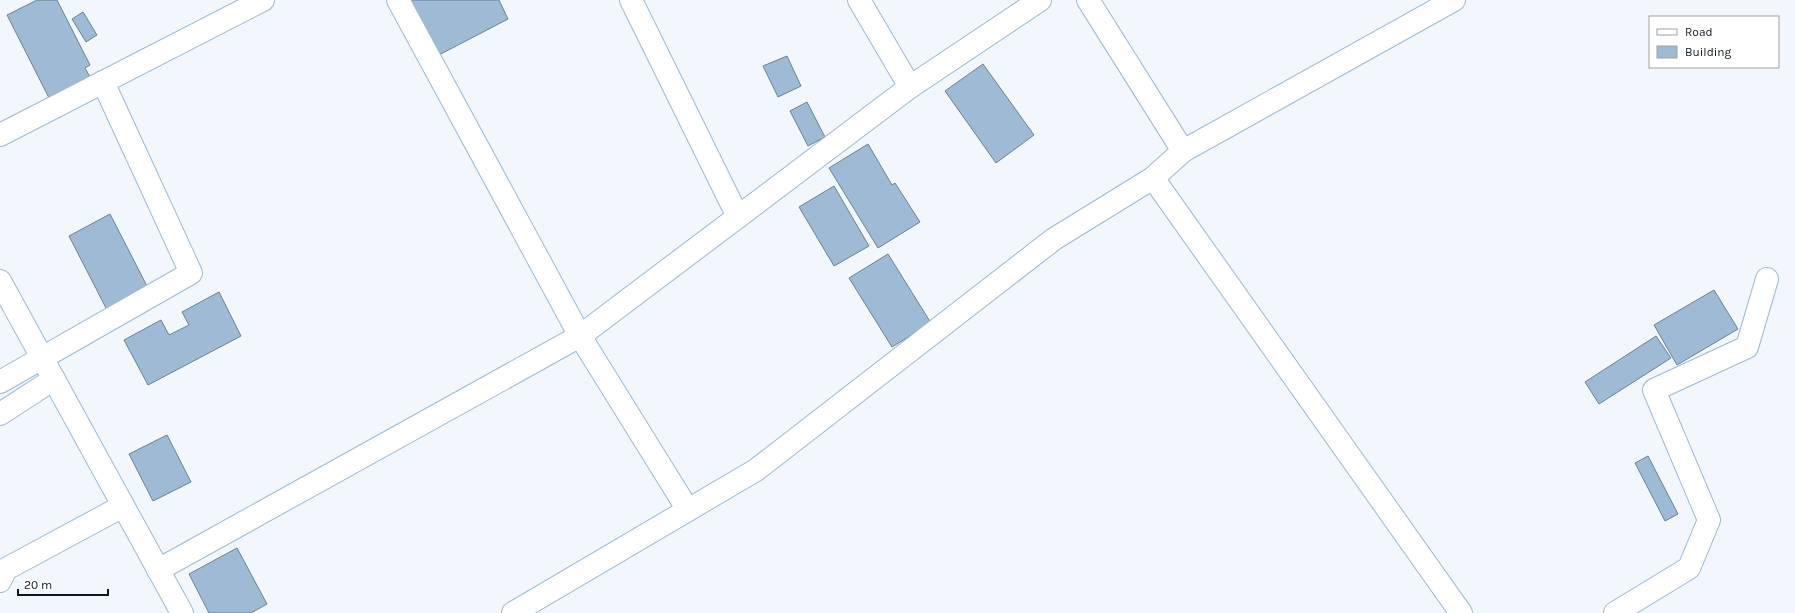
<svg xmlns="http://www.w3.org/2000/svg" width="1795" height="613" font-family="Karla,sans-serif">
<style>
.building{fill:#9ebad4;stroke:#68829a}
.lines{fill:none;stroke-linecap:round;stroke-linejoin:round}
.street-casing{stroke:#9db9d3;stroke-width:24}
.street{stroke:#fff;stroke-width:22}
</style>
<rect width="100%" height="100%" fill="#f1f7fc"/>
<g class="building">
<path d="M37,0H57L90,65L85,68L90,77L49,98L7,15Z"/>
<path d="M411,0H499L508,19L435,57L407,2Z"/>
<path d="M83,12L97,35L86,42L72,19Z"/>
<path d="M787,56L801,86L778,97L763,66Z"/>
<path d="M983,64L1034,135L996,163L945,91Z"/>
<path d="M807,102L825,137L808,146L790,111Z"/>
<path d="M868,144L892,185L895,183L920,222L878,248L829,168Z"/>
<path d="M834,186L869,246L834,266L799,207Z"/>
<path d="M110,214L148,288L107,310L69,236Z"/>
<path d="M888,254L931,323L892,347L849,278Z"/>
<path d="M1714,290L1738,329L1677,365L1654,325Z"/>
<path d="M219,292L241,336L148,385L124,340L161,320L169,335L189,325L182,312Z"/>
<path d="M1656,336L1671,358L1599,404L1585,382Z"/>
<path d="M167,435L191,482L153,501L129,454Z"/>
<path d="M1648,456L1678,514L1665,521L1635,463Z"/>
<path d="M237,548L267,604L251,613H209L189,574Z"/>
</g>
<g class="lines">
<g class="street-casing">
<g id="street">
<path d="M398,0L580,336L688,510"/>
<path d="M631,0L738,217"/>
<path d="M859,0L910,87"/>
<path d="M1088,0L1183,151"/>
<path d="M0,135L263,0"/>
<path d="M1153,178L1461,613"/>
<path d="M0,281L182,613"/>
<path d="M0,382L191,273L103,82"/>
<path d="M0,414L54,379"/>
<path d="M158,570L580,336L910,87L1040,0"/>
<path d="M0,581L6,569L123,506"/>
<path d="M513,613L756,470L1054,239L1153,178L1183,151L1454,0"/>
<path d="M1615,613L1689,568L1709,520L1654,390L1747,347L1767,279"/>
</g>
</g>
<use href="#street" class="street"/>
</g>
<rect x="1649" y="16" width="130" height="52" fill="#ffffff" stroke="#9ea2a6"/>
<rect x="1657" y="29" width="20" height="6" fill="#ffffff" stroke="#9ea2a6"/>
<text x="1685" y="36" font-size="12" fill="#0d1720">Road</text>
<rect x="1657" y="46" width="20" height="12" fill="#9ebad4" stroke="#9ea2a6"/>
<text x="1685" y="56" font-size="12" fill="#0d1720">Building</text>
<path d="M18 589v6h90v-6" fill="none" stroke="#0d1720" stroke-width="2"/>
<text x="24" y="589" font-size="12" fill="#0d1720" stroke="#ffffff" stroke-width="3" paint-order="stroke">20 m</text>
</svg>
